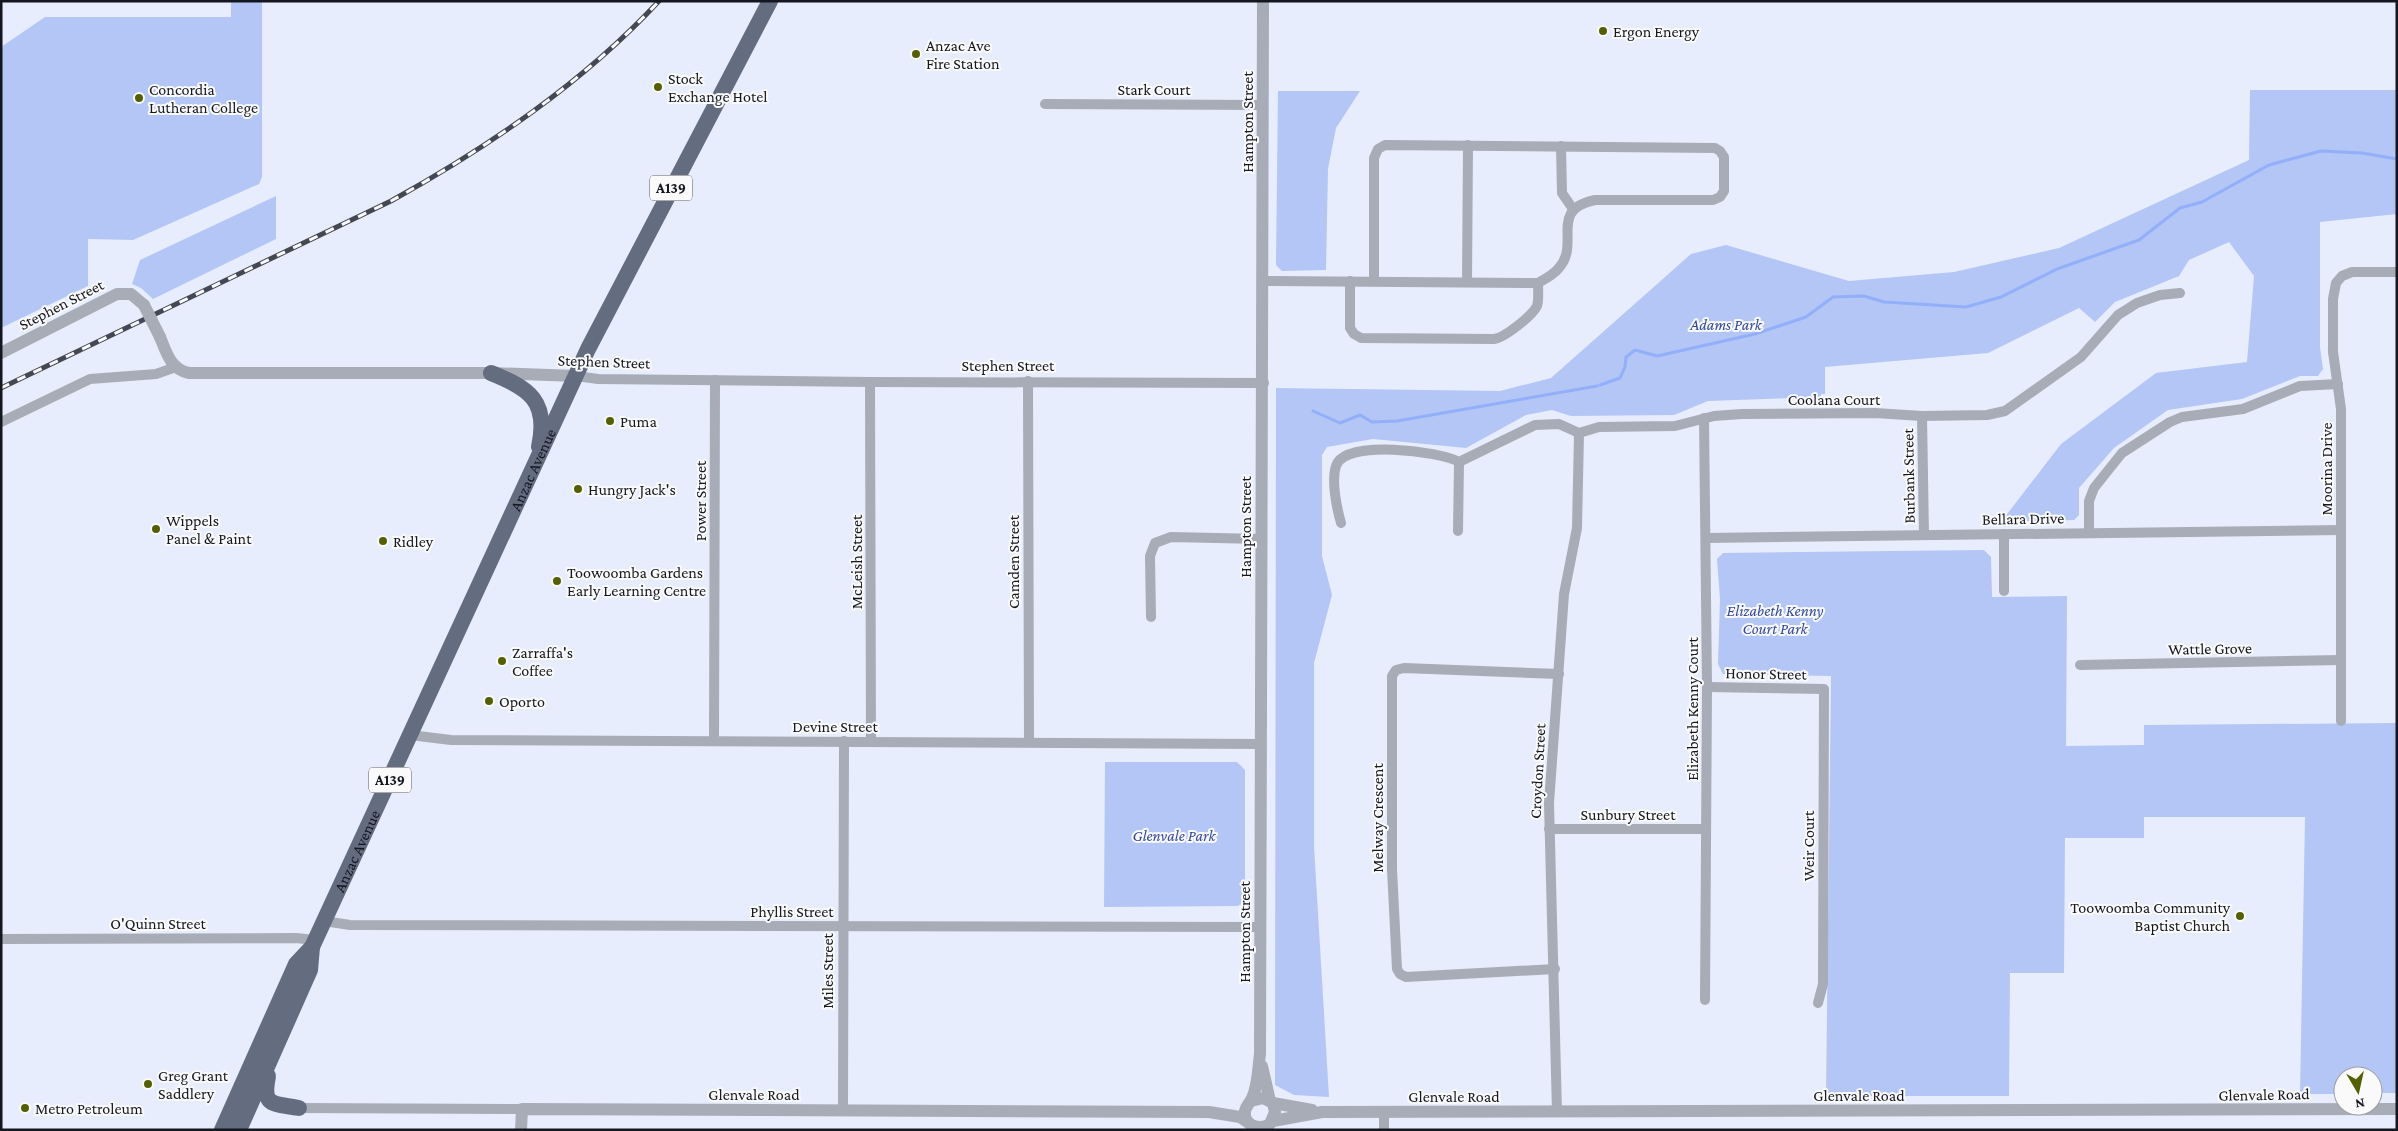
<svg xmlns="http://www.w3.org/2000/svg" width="2398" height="1131" font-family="'Crimson Pro',serif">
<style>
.green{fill:#b3c6f5}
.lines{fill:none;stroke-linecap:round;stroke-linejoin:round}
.stream{stroke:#92aff9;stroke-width:3}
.minor{stroke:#a8acb7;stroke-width:10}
.tertiary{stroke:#a8acb7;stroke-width:12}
.trunk{stroke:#646c80;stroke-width:16}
.rail-casing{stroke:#444852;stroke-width:5}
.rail{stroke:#fafafa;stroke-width:3;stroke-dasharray:9;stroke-linecap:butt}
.tertiary-bridge{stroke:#a8acb7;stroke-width:12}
.poi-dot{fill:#546000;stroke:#fafafa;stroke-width:2}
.labels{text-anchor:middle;stroke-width:4;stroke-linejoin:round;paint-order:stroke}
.shield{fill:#fafafa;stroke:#595b61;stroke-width:1}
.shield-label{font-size:15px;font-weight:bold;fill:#141720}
.poi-label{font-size:16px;fill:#141720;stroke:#fafafa;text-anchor:start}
.street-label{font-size:16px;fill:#141720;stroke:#fafafa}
.park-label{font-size:16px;font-style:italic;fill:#30499f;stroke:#fafafa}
</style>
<rect width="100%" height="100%" fill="#e7edfc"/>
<g class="green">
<path d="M231,1H262V177L259,184L133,240L88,239V286L1,328V47L45,17H231Z"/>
<path d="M2250,90H2397V214L2320,222V347L2323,369L2318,376H2300L2242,399L2168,410L2114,448L2079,488V515L2074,520L2001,522L2061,444L2156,373L2247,362L2254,276L2229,242L2189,260L2179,276L2115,302L2095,322L2079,308L1988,353L1825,367V394H1821V397L1708,401L1674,415L1571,416L1552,410L1526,415L1466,448L1373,439L1327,447L1322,455V556L1332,595L1314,663V846L1329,1097L1294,1095L1275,1085L1276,388L1500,391L1551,378L1691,254L1726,245L1849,281L1954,272L2059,248L2249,160Z"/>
<path d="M1278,91H1360L1336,128L1328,169L1326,270L1282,271L1276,265Z"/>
<path d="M276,196V239L153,299L141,288L132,284L140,260Z"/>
<path d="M1984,550L1991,557L1992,597L2067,596L2066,746L2144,745V725L2397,723V1093H2373V1076H2343V1094H2300L2305,817H2144V838H2065L2064,973H2010L2009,1096H1826L1831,676L1723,674L1718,664L1720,599L1717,559L1723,553Z"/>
<path d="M1105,762H1237L1245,770V901L1238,906L1104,907Z"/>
</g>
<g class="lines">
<g class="stream">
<path d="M1600,385L1620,378L1625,367L1626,357L1635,350L1657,356L1755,334L1806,317L1833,297L1864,296L1884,302L1966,307L2001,297L2057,269L2139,240L2180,208L2202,202L2269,165L2321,151L2362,153L2397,159"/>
<path d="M1313,411L1340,423L1360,415L1372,422L1397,421L1597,386"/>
</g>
<g class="minor">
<path d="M1045,104L1263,105"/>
<path d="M1561,146L1562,193L1573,209"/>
<path d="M1264,281L1538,283C1545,279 1553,275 1558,269C1582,244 1547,210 1595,200H1713L1720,197L1724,191V157L1720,151L1715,148L1385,145L1378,149L1374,158V281"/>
<path d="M1350,281V328L1354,334L1361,338L1494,339C1504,338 1532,316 1537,306C1539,300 1538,290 1538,283"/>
<path d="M1467,282L1468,145"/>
<path d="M576,376L598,379L870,382L1264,383"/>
<path d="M1028,381L1029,742"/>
<path d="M870,382L871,741"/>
<path d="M1922,416L1924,535"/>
<path d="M1704,418L1707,687L1705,1000"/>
<path d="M1,422L90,379L156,374L176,367"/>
<path d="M1459,462L1535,425L1559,424L1579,433L1599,427L1675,426L1714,416L1742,414L1875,413L1922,416L1987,415L2005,411L2081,357L2118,315L2137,303L2160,295L2180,293"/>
<path d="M1341,523C1337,509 1331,481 1336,466C1344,439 1440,451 1459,462"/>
<path d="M1458,531L1459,462"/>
<path d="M2089,532V501L2094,488L2122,453L2170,422L2182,417L2243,409L2300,386L2338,384"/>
<path d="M2004,534V591"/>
<path d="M1706,538L2341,530"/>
<path d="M1151,617L1150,556L1155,543L1171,537L1261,539"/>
<path d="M2080,665L2341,660"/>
<path d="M1707,687L1824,689L1823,984L1818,1003"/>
<path d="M2341,721V409L2333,352V299L2336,283L2342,276L2352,272H2397"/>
<path d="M410,735L451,740L1261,744"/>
<path d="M714,741L715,380"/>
<path d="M1549,829H1706"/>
<path d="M324,921L350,925L1260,927"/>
<path d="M1,939L296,938L315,940"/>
<path d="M1555,969L1406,977L1400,974L1397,969L1392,869V676L1396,670L1404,668L1559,674"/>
<path d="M299,1108L522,1109"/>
<path d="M843,1110L844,741"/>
<path d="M1557,1112L1549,803L1564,594L1577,528L1579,433"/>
<path d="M1384,1130V1112"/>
</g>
<g class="tertiary">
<path d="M160,337C166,352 171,370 189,373H491L576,376"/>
<path d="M1,353L117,294H131L144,305"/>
<path d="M1262,1066L1270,1101"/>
<path d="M1251,1101L1263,1098L1273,1103L1275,1112L1270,1124C1259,1131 1243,1125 1245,1111C1246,1106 1249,1104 1251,1100C1258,1088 1258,1068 1260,1054L1263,1"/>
<path d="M1273,1103L1312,1110"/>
<path d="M1273,1121L1322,1112L2397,1109"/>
<path d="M521,1130L522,1109L1209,1112L1240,1117L1249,1123"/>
</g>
<g class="trunk">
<path d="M491,373C529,388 549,401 539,447"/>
<path d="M268,1076C262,1107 272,1103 299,1108"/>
<path id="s1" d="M222,1130L296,964L312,947L588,349L770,1"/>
<path d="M239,1130L310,970L312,947"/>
</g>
<g class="rail-casing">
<path id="rail" d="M1,388L391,201C488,147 583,83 659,1"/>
</g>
<use href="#rail" class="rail"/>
<path class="tertiary-bridge" d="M144,305L160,337"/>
</g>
<g class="poi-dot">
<circle cx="1603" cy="31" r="5"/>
<circle cx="916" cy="54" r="5"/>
<circle cx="658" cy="87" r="5"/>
<circle cx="139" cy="98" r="5"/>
<circle cx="610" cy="421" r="5"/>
<circle cx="578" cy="489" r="5"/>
<circle cx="156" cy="529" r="5"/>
<circle cx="383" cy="541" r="5"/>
<circle cx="557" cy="581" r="5"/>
<circle cx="502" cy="661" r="5"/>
<circle cx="489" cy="701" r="5"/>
<circle cx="2240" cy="916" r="5"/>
<circle cx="148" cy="1084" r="5"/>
<circle cx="25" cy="1108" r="5"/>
</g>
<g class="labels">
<g class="shield">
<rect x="650" y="175.5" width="42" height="25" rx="4"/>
<rect x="369" y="767.5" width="42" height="25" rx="4"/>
</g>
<g class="shield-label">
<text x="671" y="193">A139</text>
<text x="390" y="785">A139</text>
</g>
<g class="poi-label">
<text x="1613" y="37">Ergon Energy</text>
<text x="926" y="51">Anzac Ave<tspan x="926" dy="18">Fire Station</tspan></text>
<text x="668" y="84">Stock<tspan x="668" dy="18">Exchange Hotel</tspan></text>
<text x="149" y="95">Concordia<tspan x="149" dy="18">Lutheran College</tspan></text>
<text x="620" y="427">Puma</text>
<text x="588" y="495">Hungry Jack's</text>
<text x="166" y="526">Wippels<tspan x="166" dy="18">Panel &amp; Paint</tspan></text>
<text x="393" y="547">Ridley</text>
<text x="567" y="578">Toowoomba Gardens<tspan x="567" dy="18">Early Learning Centre</tspan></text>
<text x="512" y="658">Zarraffa's<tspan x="512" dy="18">Coffee</tspan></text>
<text x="499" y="707">Oporto</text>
<text x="2230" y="913" text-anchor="end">Toowoomba Community<tspan x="2230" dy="18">Baptist Church</tspan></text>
<text x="158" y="1081">Greg Grant<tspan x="158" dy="18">Saddlery</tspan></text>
<text x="35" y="1114">Metro Petroleum</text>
</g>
<g class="street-label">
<text x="1154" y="95">Stark Court</text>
<text transform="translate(1247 122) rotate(-90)" y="6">Hampton Street</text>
<text transform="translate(61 304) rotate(-27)" y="6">Stephen Street</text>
<text transform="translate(604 361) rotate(2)" y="6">Stephen Street</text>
<text x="1008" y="371">Stephen Street</text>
<text x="1834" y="405">Coolana Court</text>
<text transform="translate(2326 469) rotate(-90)" y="6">Moorina Drive</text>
<text dy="6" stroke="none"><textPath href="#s1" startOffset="731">Anzac Avenue</textPath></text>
<text transform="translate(1908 476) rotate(-91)" y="6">Burbank Street</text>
<text transform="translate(700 501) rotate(-90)" y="6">Power Street</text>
<text transform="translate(2023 518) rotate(-1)" y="6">Bellara Drive</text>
<text transform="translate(1245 527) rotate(-90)" y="6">Hampton Street</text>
<text transform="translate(856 562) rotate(-90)" y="6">McLeish Street</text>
<text transform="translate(1013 562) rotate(-90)" y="6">Camden Street</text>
<text transform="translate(2210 648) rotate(-1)" y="6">Wattle Grove</text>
<text transform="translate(1766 673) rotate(1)" y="6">Honor Street</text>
<text transform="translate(1692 709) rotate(-90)" y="6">Elizabeth Kenny Court</text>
<text x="835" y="732">Devine Street</text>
<text transform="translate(1537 771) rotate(-87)" y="6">Croydon Street</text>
<text x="1628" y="820">Sunbury Street</text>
<text transform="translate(1377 818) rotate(-90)" y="6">Melway Crescent</text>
<text transform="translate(1808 846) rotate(-90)" y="6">Weir Court</text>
<text dy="6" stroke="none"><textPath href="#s1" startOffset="311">Anzac Avenue</textPath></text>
<text x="792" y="917">Phyllis Street</text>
<text x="158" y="929">O'Quinn Street</text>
<text transform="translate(1244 932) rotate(-90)" y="6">Hampton Street</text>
<text transform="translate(827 971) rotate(-90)" y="6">Miles Street</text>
<text x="754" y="1100">Glenvale Road</text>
<text transform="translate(2264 1094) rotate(-1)" y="6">Glenvale Road</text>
<text x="1859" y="1101">Glenvale Road</text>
<text x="1454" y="1102">Glenvale Road</text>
</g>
<g class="park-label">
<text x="1726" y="330">Adams Park</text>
<text x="1775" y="616">Elizabeth Kenny<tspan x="1775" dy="18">Court Park</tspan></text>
<text x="1174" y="841">Glenvale Park</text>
</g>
</g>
<rect width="2398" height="1131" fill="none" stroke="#141720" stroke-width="5"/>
<g transform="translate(2358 1091) rotate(171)"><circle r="24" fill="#fafafa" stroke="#9e9fa3"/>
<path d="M0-4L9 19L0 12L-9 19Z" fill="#546000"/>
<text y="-8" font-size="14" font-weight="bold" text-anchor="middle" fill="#141720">N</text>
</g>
</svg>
